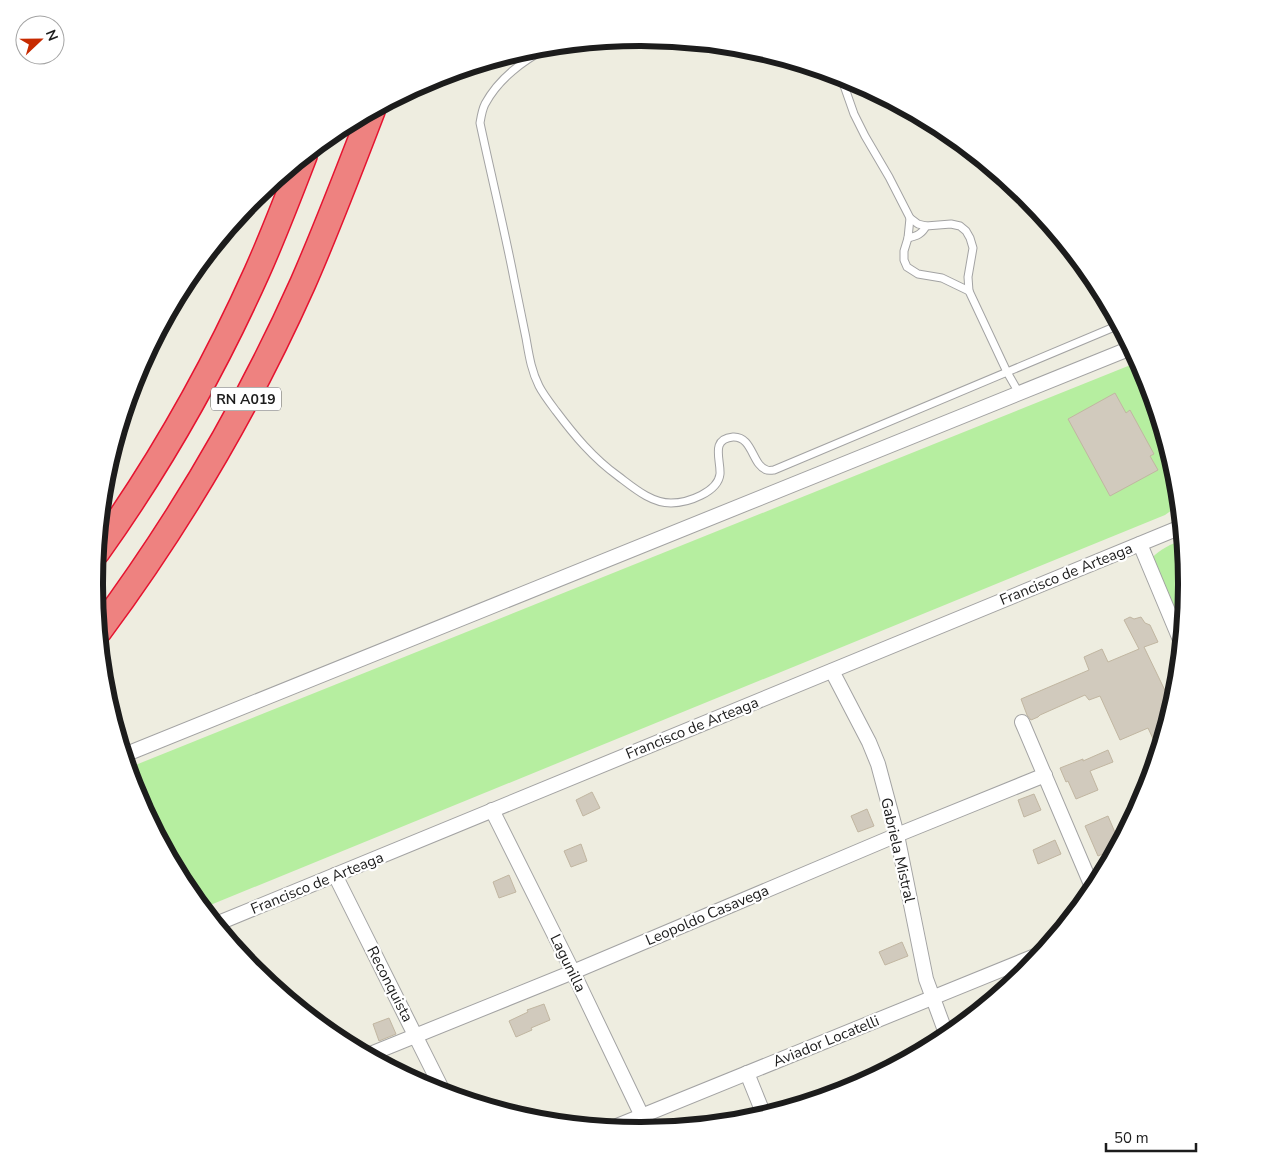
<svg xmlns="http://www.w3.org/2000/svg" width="1281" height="1168" font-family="'Nunito Sans',sans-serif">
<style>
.grass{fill:#b6eea0}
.building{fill:#d1cabd;stroke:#c1b6a1}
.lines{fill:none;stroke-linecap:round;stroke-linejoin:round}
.lane-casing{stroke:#a3a3a3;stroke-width:9}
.street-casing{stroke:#a3a3a3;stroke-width:16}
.highway-casing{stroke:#e51430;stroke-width:28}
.lane{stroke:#fff;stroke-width:7}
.street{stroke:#fff;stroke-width:14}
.highway{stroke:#ee8280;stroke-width:25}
.labels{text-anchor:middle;stroke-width:4.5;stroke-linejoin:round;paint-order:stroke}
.shield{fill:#fff;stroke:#606060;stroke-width:1}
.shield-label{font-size:14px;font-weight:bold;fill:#1c1c1c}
.street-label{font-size:15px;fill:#1c1c1c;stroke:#fff}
.rim{fill:none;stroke:#1c1c1c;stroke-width:6}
</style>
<rect width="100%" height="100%" fill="#eeede0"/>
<g class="grass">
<path d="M1138,362L1146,375L1177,478L1179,505L1165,515L203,908L186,887L135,793L128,768Z"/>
<path d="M1183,540L1187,584L1185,607L1175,608L1152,558C1160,549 1171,544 1183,540Z"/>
</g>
<g class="building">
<path d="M1115,393L1126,413L1130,410L1154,454L1150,456L1158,470L1110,496L1068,419Z"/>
<path d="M1130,617L1134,619L1141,617L1145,623L1150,625L1158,642L1144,647L1172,705L1162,739L1155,743L1148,728L1120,740L1100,696L1089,700L1085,695L1040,715L1038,717L1031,720L1027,715L1021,699L1089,670L1084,657L1102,649L1108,662L1139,649L1124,620Z"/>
<path d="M1108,750L1113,762L1090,771L1098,790L1076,799L1068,781L1066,782L1060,768L1083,759V761Z"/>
<path d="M592,792L600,808L583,816L576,800Z"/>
<path d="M1034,794L1041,810L1024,817L1018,800Z"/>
<path d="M867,809L874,826L858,832L851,816Z"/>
<path d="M1108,816L1119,842L1115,849L1098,856L1085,826Z"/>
<path d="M1055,840L1061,854L1038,864L1033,850Z"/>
<path d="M581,844L587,861L571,867L564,851Z"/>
<path d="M509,875L516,892L499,898L493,882Z"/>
<path d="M902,942L908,956L885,965L879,952Z"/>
<path d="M544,1004L550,1020L531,1028L532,1030L516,1037L509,1021L528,1012L527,1010Z"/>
<path d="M389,1018L396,1034L379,1041L373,1024Z"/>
</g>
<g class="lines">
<g class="lane-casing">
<g id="lane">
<path d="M548,47C523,61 499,78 485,104C482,110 481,117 480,123C491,175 504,227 514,279C518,298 522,318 526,338C529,355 531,370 539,386C543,394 550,403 556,411C574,435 593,458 618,476C634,488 651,503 671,503C688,503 718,492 720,474C721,460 710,439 733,437C753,436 752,466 767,470C768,471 772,470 774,470L1119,325"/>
<path d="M841,77L854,114L865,136L889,177L910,218L908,238L904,251V260L907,267L918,274L942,278L969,291L1007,372L1019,393"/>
<path d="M910,218L918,224L926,226L951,224L960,226L966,231L970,238L973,248L968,277L969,291"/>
<path d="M908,238C917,236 922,234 926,226"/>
</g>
</g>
<g class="street-casing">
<g id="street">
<path d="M1140,544L1181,642"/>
<path d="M832,671L869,742L878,764L897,835L926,979L947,1036"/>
<path d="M1022,722L1093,889"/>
<path d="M124,755L1131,348"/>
<path d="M492,810L573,972L642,1116"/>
<path d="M335,875L444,1093"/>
<path d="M216,924L1181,527"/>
<path d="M368,1055L573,972L897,835L1045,775"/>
<path d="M747,1073L764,1115"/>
<path d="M612,1128L1040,954"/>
</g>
</g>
<g class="highway-casing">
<g id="highway">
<path d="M97,552C159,465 213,370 257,272C274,234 289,195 304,156"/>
<path d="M99,631C180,522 248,406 303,283C328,226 350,168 372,111"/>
</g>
</g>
<use href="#lane" class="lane"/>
<use href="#street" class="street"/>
<use href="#highway" class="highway"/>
</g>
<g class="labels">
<rect class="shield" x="211" y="387.5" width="70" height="23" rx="4"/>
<g class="shield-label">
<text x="246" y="404">RN A019</text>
</g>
<g class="street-label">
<text transform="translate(1066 574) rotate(-22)" y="5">Francisco de Arteaga</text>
<text transform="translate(692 728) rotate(-22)" y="5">Francisco de Arteaga</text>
<text transform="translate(898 850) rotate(77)" y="5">Gabriela Mistral</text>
<text transform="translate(317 883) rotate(-22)" y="5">Francisco de Arteaga</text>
<text transform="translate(707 915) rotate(-23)" y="5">Leopoldo Casavega</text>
<text transform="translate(568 963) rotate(64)" y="5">Lagunilla</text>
<text transform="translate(390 984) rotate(63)" y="5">Reconquista</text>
<text transform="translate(826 1041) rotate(-22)" y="5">Aviador Locatelli</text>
</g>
</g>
<path d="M0 0H1281V1168H0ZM640 46H641A537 537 0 0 1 1178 583V585A537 537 0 0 1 641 1122H640A537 537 0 0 1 103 585V583A537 537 0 0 1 640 46Z" fill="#fff" fill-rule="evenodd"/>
<path class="rim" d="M640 46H641A537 537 0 0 1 1178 583V585A537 537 0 0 1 641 1122H640A537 537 0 0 1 103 585V583A537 537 0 0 1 640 46Z"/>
<g transform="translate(40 40) rotate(68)"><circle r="24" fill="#ffffff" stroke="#a4a4a4"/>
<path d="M0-4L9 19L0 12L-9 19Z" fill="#c72a00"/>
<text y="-8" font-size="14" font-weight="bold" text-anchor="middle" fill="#1c1c1c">N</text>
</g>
<path d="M1106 1143v8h90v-8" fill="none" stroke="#1c1c1c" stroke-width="2.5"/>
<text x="1114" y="1143" font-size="15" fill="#1c1c1c" stroke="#ffffff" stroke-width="4" paint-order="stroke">50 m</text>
</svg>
